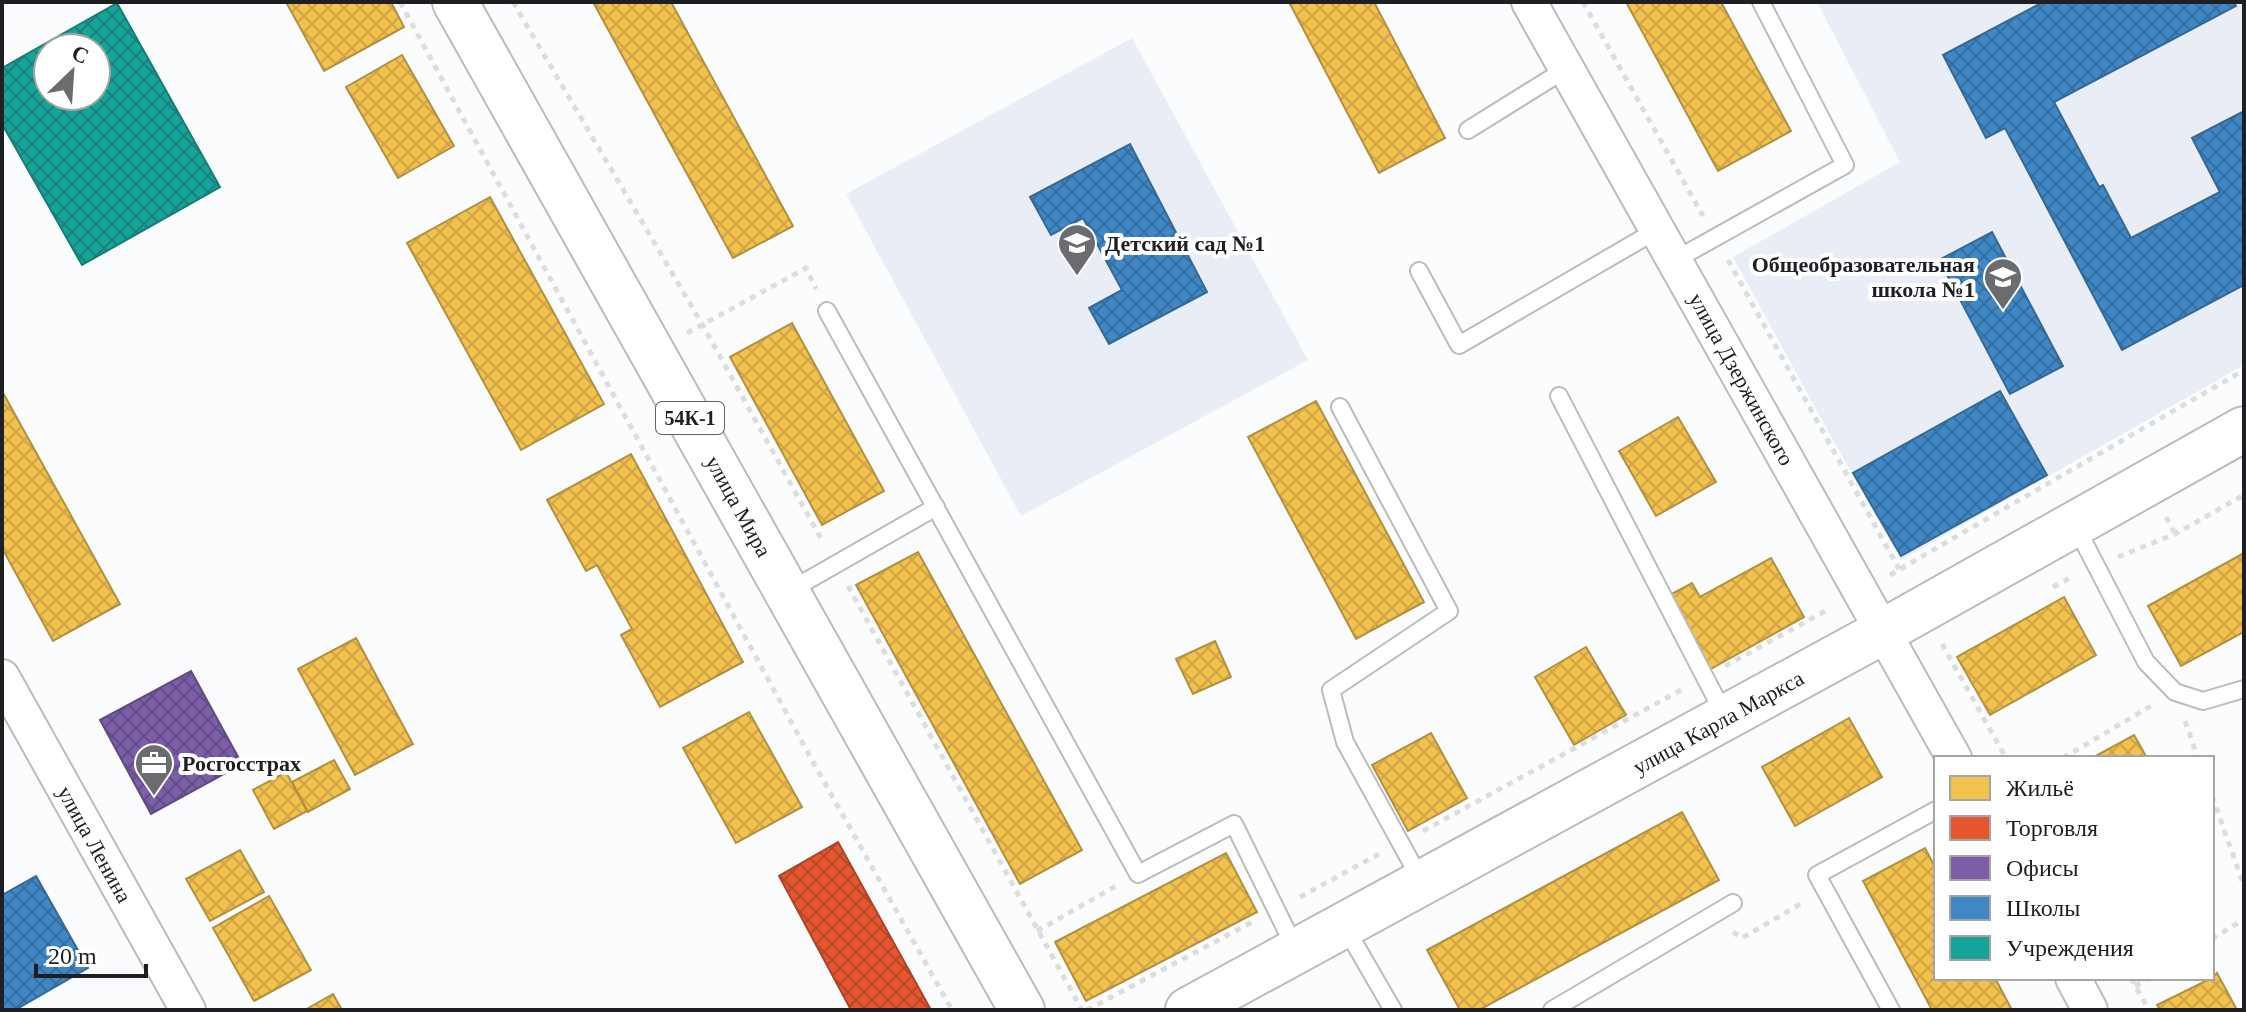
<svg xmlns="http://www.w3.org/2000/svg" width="2246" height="1012" font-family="'Times New Roman',serif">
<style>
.built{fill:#e9edf5}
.homes{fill:url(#homes-cross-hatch);stroke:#b29041;stroke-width:2}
.shops{fill:url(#shops-cross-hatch);stroke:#a8462a;stroke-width:2}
.offices{fill:url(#offices-cross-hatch);stroke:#5f4b7f;stroke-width:2}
.schools{fill:url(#schools-cross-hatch);stroke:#356894;stroke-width:2}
.public{fill:url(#public-cross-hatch);stroke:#197b75;stroke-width:2;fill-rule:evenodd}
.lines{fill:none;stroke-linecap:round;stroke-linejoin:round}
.lane-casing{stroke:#babcbe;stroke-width:20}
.street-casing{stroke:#babcbe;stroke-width:38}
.secondary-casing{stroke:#babcbe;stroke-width:48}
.primary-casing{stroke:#babcbe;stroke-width:48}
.path{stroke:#dcdddd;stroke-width:5;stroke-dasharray:6 6;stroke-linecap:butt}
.lane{stroke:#feffff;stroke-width:16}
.street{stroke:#feffff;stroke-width:34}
.secondary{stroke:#feffff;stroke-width:44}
.primary{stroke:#feffff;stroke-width:44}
.labels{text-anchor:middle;stroke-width:8;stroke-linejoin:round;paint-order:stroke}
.shield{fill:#fff;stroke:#616264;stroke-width:2}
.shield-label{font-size:20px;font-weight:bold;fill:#1d1f22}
.poi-label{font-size:22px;font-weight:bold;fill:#1d1f22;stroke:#fff;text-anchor:start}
.street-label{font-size:22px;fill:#1d1f22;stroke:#fff}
</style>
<defs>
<pattern id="homes-cross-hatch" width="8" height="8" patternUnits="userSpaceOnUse" patternTransform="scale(2)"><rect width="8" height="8" fill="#f2c14e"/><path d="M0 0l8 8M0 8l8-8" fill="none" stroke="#cfa544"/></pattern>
<pattern id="shops-cross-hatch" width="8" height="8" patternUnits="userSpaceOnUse" patternTransform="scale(2)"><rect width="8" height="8" fill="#e4572e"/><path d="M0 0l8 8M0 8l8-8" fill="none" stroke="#b84727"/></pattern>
<pattern id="offices-cross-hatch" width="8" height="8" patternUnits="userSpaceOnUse" patternTransform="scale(2)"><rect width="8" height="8" fill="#7b5ea7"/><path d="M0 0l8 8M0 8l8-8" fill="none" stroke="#644d88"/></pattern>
<pattern id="schools-cross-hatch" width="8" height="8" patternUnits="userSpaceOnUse" patternTransform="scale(2)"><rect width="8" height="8" fill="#3f88c5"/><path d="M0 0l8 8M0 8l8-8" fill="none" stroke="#346fa0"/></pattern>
<pattern id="public-cross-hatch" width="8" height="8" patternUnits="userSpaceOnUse" patternTransform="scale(2)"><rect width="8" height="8" fill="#17a398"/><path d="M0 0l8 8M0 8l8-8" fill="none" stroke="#14847c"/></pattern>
</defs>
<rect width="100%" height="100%" fill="#fafcfe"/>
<g class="built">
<path d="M1817,2H2244V365L1901,560L1824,424L1733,257L1900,162Z"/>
<path d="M1132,38L1308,360L1021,516L846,194Z"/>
</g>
<g class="homes">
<path d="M286,2H391L404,27L324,71Z"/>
<path d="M593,2H671L793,226L733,258Z"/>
<path d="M1289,2H1374L1445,138L1379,173Z"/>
<path d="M1626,2H1721L1791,131L1718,171Z"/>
<path d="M402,55L454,146L398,178L346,87Z"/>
<path d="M490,197L604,404L521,450L407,243Z"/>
<path d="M792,323L884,491L822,525L730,357Z"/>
<path d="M2,391L120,604L53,641L2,548Z"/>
<path d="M1316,401L1424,602L1356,639L1248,437Z"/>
<path d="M1678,417L1716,482L1656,516L1619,451Z"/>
<path d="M631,454L743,662L660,707L621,635L632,629L597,565L586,571L547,500Z"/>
<path d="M918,552L1082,850L1020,884L856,585Z"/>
<path d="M2244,553V632L2181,666L2148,606Z"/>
<path d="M1771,558L1804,617L1709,670L1668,596L1692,583L1700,597Z"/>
<path d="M2064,597L2096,655L1990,715L1957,657Z"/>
<path d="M356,638L413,744L355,775L298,669Z"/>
<path d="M1215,641L1231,677L1193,694L1176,659Z"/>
<path d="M1586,647L1626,715L1574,745L1535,677Z"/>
<path d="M749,712L802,807L736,843L683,748Z"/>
<path d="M1849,718L1882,777L1795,826L1762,767Z"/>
<path d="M1431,733L1467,798L1408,831L1372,765Z"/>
<path d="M2134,735L2147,758H2092Z"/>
<path d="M334,760L350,789L308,812L292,782Z"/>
<path d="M286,772L307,811L274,829L253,790Z"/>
<path d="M1682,812L1719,880L1479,1010H1460L1427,950Z"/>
<path d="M1925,848L1936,869V978H1995L2012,1010H1932L1863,881Z"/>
<path d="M240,850L264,892L210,921L186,879Z"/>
<path d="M1226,853L1257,912L1086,1001L1055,942Z"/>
<path d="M269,896L311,970L254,1001L213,928Z"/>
<path d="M2217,973L2237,1010H2160L2157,1005L2212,978Z"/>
<path d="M333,994L342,1010H305Z"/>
</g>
<path class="shops" d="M838,842L931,1010H851L779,876Z"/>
<path class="offices" d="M191,671L242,764L151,814L100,720Z"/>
<g class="schools">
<path d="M2043,2H2233L2236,6L2054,102L2099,187L2103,185L2131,238L2220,192L2192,138L2242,112L2244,116V285L2122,350L2005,128L1986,138L1943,55Z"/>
<path d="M1130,144L1207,292L1109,344L1089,308L1122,290L1083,218L1051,235L1030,197Z"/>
<path d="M1992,232L2063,366L2010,394L1939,260Z"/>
<path d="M2000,391L2047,475L1901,556L1853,473Z"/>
<path d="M36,876L88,968L15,1010H2V895Z"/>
</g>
<path class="public" d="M117,3L220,187L82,265L2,124V68ZM48,48H96V96H48Z"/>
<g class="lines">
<g class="lane-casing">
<g id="lane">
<path d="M1468,130L1566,69"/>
<path d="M1675,260L1845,165L1761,2"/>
<path d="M1419,271L1459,345L1657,230"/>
<path d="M827,311L1138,874L1234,824L1296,950"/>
<path d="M1559,396L1724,714"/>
<path d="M1340,407L1449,611L1331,690L1345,742L1422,882"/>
<path d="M2076,527L2146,662L2175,692L2203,701L2244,689"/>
<path d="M789,591L936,507"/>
<path d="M1345,927L1393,1010"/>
<path d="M1552,1010L1733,903"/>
<path d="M1891,1010L1817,875L1936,810"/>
</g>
</g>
<g class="street-casing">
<g id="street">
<path d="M1529,2L1954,758"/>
<path d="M2,677L188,1010"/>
<path d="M2073,978L2090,1010"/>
</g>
</g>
<g class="secondary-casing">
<path id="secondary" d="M1188,1010L1884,631L2244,429"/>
</g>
<g class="primary-casing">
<path id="primary" d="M455,2L1022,1010"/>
</g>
<g class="path">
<path d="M400,2L813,762L952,1010"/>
<path d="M513,2L702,324L823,542"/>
<path d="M1583,2L1703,216"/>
<path d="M1728,260L1899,569"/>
<path d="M687,333L806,268L816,289"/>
<path d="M2166,517L2175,534"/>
<path d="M2118,557L2175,534L2244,495"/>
<path d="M1890,575L2244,370"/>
<path d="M848,586L1082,1010"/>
<path d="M2053,587L2072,577"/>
<path d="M1942,644L2006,758"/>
<path d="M1725,666L1829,609"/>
<path d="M2185,721L2198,758"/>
<path d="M2063,758L2151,706"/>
<path d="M2212,796L2244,886"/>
<path d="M1423,831L1681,690"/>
<path d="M1300,897L1379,854"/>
<path d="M1037,931L1116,886"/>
<path d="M1733,932L1742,938L1804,902"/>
<path d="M2212,939L2244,919"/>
<path d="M2131,978L2149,1010"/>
<path d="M2135,986L2149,978"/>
<path d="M1087,1010L1252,922"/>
</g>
<use href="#lane" class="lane"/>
<use href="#street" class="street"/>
<use href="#secondary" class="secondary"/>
<use href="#primary" class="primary"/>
</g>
<defs>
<g id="school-pin" transform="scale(2)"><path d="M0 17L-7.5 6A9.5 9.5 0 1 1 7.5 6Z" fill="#6a6c6f" stroke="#fff"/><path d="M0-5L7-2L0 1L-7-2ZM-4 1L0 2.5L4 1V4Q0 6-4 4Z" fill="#fff"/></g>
<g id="office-pin" transform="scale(2)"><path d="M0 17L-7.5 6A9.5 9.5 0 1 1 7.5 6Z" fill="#6a6c6f" stroke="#fff"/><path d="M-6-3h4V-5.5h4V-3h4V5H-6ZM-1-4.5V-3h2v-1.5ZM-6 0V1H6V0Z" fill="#fff"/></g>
</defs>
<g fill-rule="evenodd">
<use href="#school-pin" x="1077" y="243"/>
<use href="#school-pin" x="2003" y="277"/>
<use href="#office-pin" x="154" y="763"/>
</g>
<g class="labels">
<rect class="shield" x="656" y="402" width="68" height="32" rx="6"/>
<g class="shield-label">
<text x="690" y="425">54К-1</text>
</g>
<g class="poi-label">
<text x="1105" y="251">Детский сад №1</text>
<text x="1975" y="272" text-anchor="end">Общеобразовательная<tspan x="1975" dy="25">школа №1</tspan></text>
<text x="182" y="771">Росгосстрах</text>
</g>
<g class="street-label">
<text transform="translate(1742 379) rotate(61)" y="8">улица Дзержинского</text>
<text transform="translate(739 506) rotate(61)" y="8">улица Мира</text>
<text transform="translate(1718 722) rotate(-29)" y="8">улица Карла Маркса</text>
<text transform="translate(95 844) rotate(61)" y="8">улица Ленина</text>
</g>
</g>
<rect width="2246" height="1012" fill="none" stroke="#1d1f22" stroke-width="8"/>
<rect x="1934" y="756" width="280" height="224" fill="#ffffff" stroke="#a5a5a7" stroke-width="2"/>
<rect x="1950" y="776" width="40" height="24" fill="#f2c14e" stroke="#a5a5a7" stroke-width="2"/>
<text x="2006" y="796" font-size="24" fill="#1d1f22">Жильё</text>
<rect x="1950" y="816" width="40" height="24" fill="#e4572e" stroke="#a5a5a7" stroke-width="2"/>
<text x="2006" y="836" font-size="24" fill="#1d1f22">Торговля</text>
<rect x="1950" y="856" width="40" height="24" fill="#7b5ea7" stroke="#a5a5a7" stroke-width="2"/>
<text x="2006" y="876" font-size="24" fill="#1d1f22">Офисы</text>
<rect x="1950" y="896" width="40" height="24" fill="#3f88c5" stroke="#a5a5a7" stroke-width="2"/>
<text x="2006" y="916" font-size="24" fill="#1d1f22">Школы</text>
<rect x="1950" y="936" width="40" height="24" fill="#17a398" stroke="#a5a5a7" stroke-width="2"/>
<text x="2006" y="956" font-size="24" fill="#1d1f22">Учреждения</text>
<g transform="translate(72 72) rotate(25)"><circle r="38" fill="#ffffff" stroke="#a5a5a7" stroke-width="2"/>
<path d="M0-6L14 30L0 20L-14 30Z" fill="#6a6c6f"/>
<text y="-12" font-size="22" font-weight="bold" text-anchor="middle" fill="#1d1f22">С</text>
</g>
<path d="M36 964v12h110v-12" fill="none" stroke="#1d1f22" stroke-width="4"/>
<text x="48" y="964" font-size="24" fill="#1d1f22" stroke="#ffffff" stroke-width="6" paint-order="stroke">20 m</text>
</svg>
